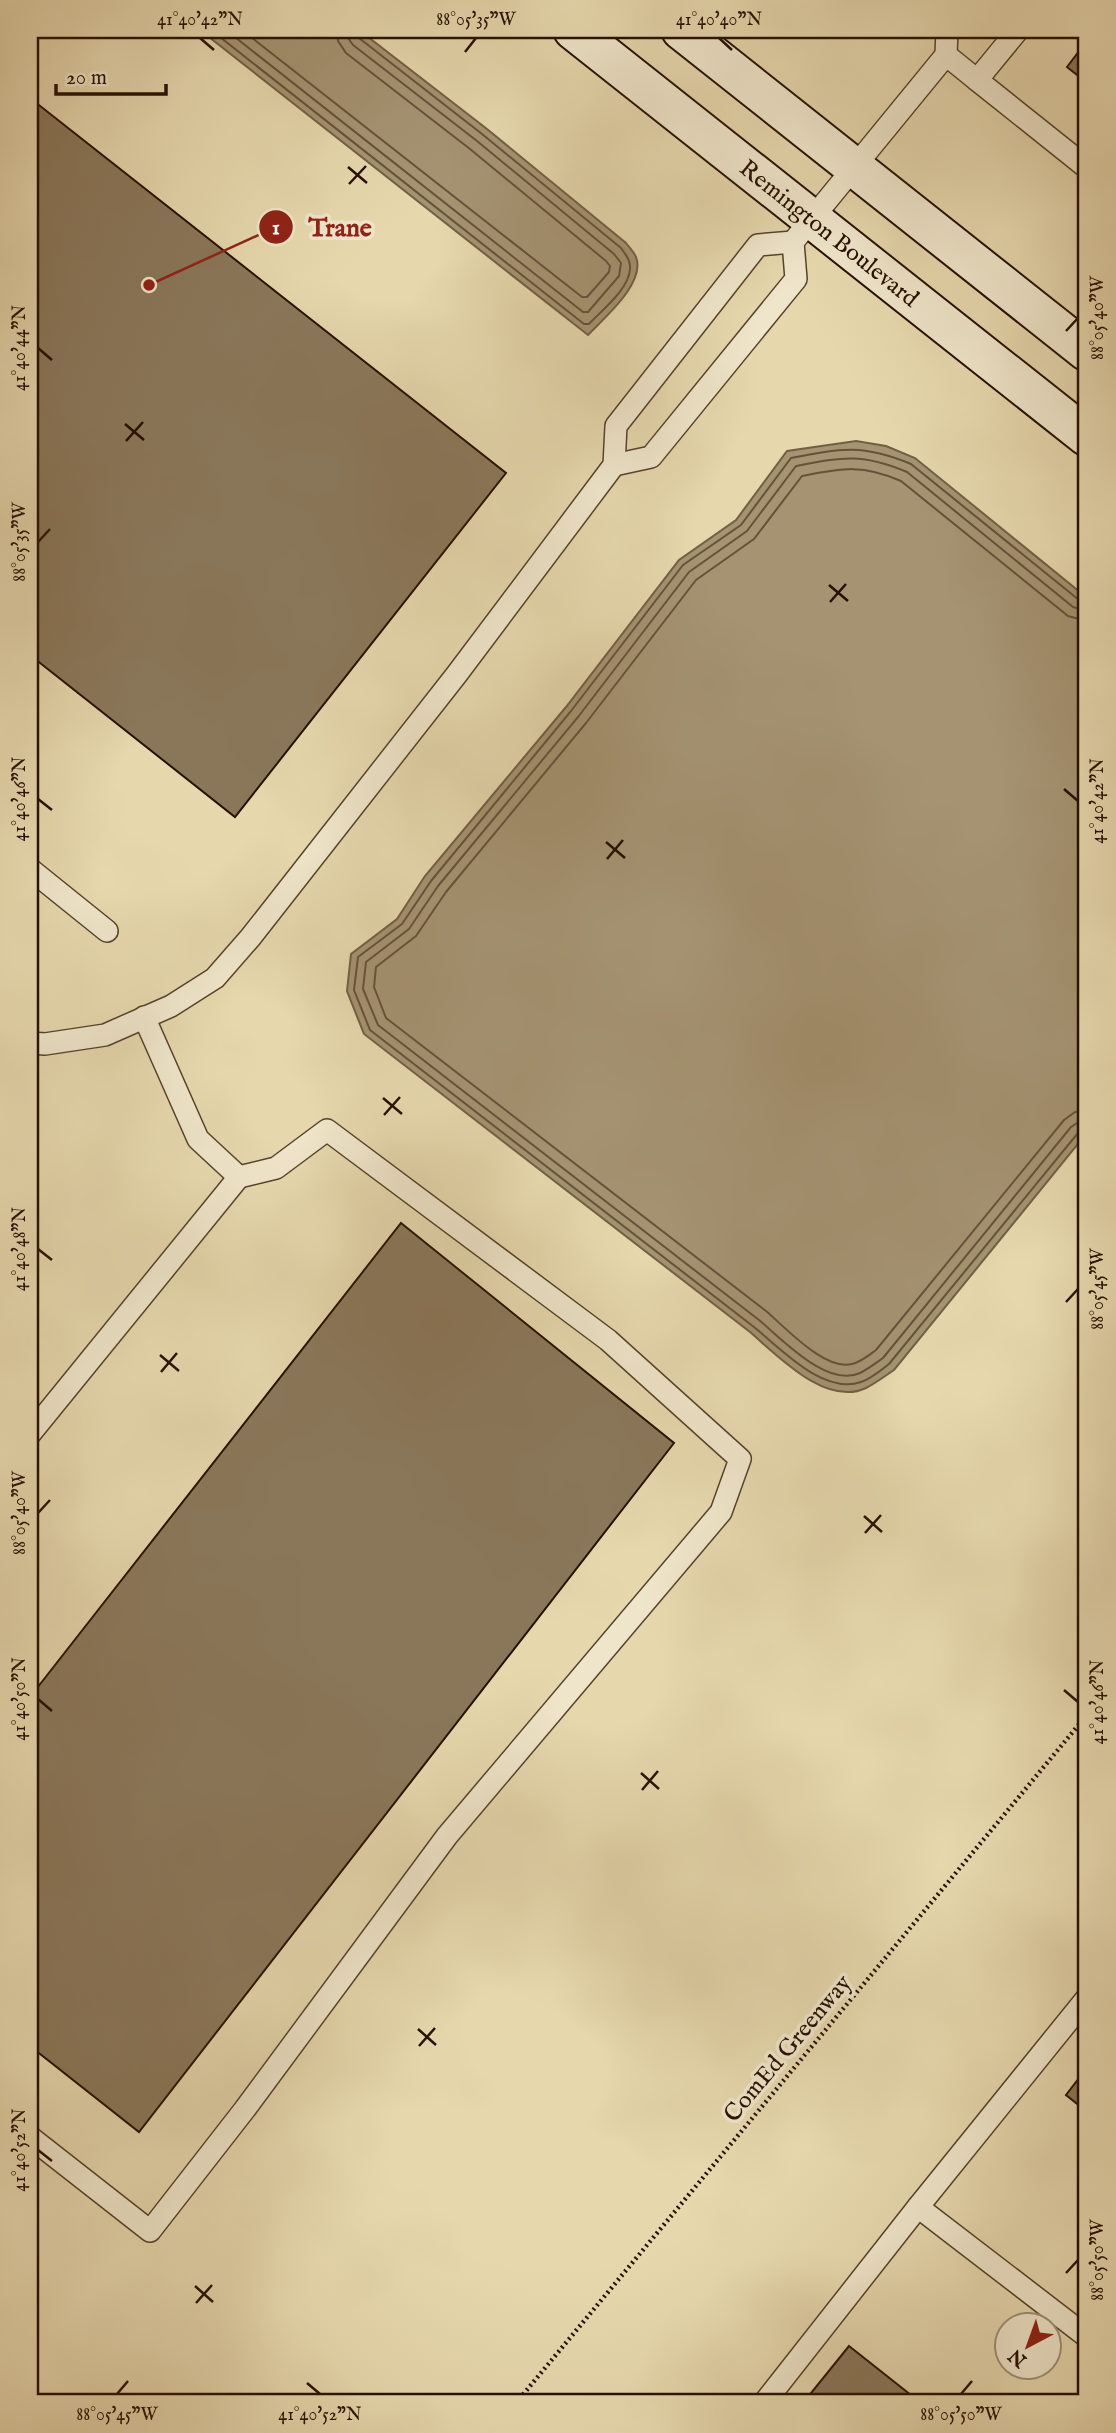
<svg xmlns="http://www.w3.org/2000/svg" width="1116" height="2433" font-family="'IM FELL English',serif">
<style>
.water{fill:#a59372;stroke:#725f44;stroke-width:2}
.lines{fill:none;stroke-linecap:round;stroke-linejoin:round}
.shore{stroke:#665239;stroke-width:2}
.building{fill:#8a775a;stroke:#261000;stroke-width:2}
.lane-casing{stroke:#56422b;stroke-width:24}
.secondary-casing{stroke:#261000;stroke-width:42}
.path{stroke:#261000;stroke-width:4.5;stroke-dasharray:2 3.5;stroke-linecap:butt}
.lane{stroke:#efe5ca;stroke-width:21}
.secondary{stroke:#efe5ca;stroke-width:38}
.ticks{fill:none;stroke:#261000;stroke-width:2.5}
.labels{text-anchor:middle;stroke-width:7;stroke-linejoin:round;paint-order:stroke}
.street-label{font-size:24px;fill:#261000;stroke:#efe5ca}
.leader{fill:none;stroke:#8f2418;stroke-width:2.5}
.callout-dot{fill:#8f2418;stroke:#efe5ca;stroke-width:2.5}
.mark-label{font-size:21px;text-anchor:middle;font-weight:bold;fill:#fff}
.callout-label{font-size:26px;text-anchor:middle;font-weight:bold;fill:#8f2418;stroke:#efe5ca;stroke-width:7;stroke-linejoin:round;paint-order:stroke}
.neatline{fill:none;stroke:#261000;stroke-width:2.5}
.ticks-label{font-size:18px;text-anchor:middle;fill:#261000}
</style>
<rect width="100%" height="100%" fill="#e6d7ad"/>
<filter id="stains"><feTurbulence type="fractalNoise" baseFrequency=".00286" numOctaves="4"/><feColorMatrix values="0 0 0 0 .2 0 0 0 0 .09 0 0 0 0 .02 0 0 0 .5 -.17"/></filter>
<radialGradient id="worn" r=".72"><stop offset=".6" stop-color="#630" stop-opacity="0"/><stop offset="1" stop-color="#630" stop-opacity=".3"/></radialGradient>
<g class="water">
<path d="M200,30H359L487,129L626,243C629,247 634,252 636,257C646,283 604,318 588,335Z"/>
<path d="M856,441L886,446L915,458L1086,597V1134L894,1370C885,1376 876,1383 866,1388C826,1407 778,1356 750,1332L364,1034L347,991L351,954L397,919L425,876L566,707L679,560L736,520L787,451Z"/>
</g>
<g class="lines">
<g class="shore">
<path d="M211,30L584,324H589C602,310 629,289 630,269C631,260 625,254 621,248L482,134L359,38L356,30"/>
<path d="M226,30L583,312H588L619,276L621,263L614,254L477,141L353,45L348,38L347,30"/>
<path d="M242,30L582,297H587L609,272L610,266L606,261L470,149L346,53L338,41L337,30"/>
<path d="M1086,602L1079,600L911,464C863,444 842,448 791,458L741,525L683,565L571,711L431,881L402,924L358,957L354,990L370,1030L754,1327C781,1349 823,1395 861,1382C871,1379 881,1370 889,1364L1078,1133L1086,1130"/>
<path d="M1086,611L1073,607L907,472C862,453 843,457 796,466L747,531L689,572L578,717L438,886L409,929L366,962L363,989L378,1025L759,1320C782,1339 827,1388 860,1373C868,1369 876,1363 883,1358L1071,1127L1077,1123L1086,1121"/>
<path d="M1086,621L1068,616L901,481C863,464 843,468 802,476L754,539L696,580L586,723L446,892L416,936L376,967L374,987L386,1018L766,1311C786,1328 825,1371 852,1364C861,1362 869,1355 876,1350L1064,1120L1075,1112L1086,1111"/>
</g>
</g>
<g class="building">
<path d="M1086,42V82L1067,67Z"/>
<path d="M30,98L506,473L235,817L30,655Z"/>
<path d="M401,1223L674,1443L139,2132L30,2046V1697Z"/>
<path d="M1086,2069V2111L1066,2095Z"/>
<path d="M849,2346L921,2403H803Z"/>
</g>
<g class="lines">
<g class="lane-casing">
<g id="lane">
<path d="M946,55L977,80L1018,30"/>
<path d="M977,80L1086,167"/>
<path d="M614,465L651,457L796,279L793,242L946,55L947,30"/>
<path d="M30,869L107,931"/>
<path d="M30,1043L45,1044L105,1035L171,1006L215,978L250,938L457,674L614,465L616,426L758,245L793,242"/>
<path d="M30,1434L239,1177"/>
<path d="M30,2137L150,2231L245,2109L447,1836L721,1512L740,1459L608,1340L327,1130L276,1168L239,1177L198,1139L144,1017"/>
<path d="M918,2207L1086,2336"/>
<path d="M764,2403L918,2207L1086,1999"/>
</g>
</g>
<g class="secondary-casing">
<g id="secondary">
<path id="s1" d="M573,30L1086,436"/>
<path d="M681,30L1086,351"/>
</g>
</g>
<path class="path" d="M516,2403L1086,1716"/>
<use href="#lane" class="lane"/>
<use href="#secondary" class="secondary"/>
</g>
<path class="ticks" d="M200,38L214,50M719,38L732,50M465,52L476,38M348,167L367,183M349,184L366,166M1066,331L1078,318M38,348L52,360M125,424L144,440M126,441L143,422M38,542L50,529M829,585L848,601M830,602L846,584M1064,789L1078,801M38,799L52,810M606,842L625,858M607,859L623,840M383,1098L402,1114M384,1115L400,1097M38,1249L52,1260M1066,1302L1078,1289M160,1355L179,1371M161,1372L177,1353M38,1513L50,1500M864,1516L882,1532M865,1533L881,1515M1064,1690L1078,1702M38,1699L52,1711M641,1773L659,1789M642,1790L658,1771M418,2029L436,2045M419,2046L435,2028M38,2150L52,2161M1066,2273L1078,2260M195,2286L213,2302M196,2303L212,2285M307,2383L320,2394M117,2394L128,2381M961,2394L972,2381"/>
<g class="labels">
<g class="street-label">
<text dy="8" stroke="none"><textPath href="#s1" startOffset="327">Remington Boulevard</textPath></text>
<text transform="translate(787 2048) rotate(-50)" y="8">ComEd Greenway</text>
</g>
</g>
<path class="leader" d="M149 285L276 227"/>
<g class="callout-dot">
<circle cx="149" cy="285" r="7"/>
<circle cx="276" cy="227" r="18"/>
</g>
<g class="mark-label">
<text x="276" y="234">1</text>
</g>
<g class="callout-label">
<text x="340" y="236">Trane</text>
</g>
<rect width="1116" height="2433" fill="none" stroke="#e6d7ad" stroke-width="77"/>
<g transform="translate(1028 2346) rotate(221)"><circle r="33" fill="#efe5ca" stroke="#9f9079" stroke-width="2"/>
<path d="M0-5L12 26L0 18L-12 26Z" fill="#8f2418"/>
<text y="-10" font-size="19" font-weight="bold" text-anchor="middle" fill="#261000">N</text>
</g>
<path d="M56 84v10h110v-10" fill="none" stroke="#261000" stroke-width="3.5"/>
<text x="66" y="84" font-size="21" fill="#261000" stroke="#efe5ca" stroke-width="5" paint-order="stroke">20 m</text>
<rect x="38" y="38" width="1040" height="2356" class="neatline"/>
<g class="ticks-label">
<text x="200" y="25">41°40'42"N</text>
<text x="476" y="25">88°05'35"W</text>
<text x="719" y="25">41°40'40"N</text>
<text transform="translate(1097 318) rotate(-90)" y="6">88°05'40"W</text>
<text transform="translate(19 348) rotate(-90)" y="6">41°40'44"N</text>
<text transform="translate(19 542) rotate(-90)" y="6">88°05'35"W</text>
<text transform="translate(19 799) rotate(-90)" y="6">41°40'46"N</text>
<text transform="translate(1097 801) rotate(-90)" y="6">41°40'42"N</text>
<text transform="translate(19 1249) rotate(-90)" y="6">41°40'48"N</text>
<text transform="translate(1097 1289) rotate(-90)" y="6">88°05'45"W</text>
<text transform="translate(19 1513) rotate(-90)" y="6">88°05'40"W</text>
<text transform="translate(19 1699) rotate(-90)" y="6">41°40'50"N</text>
<text transform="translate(1097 1702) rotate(-90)" y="6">41°40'46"N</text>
<text transform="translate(19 2150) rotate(-90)" y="6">41°40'52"N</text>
<text transform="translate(1097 2260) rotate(-90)" y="6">88°05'50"W</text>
<text x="117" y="2420">88°05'45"W</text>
<text x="320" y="2420">41°40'52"N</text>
<text x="961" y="2420">88°05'50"W</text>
</g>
<rect width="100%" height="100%" filter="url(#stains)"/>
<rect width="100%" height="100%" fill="url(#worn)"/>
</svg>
